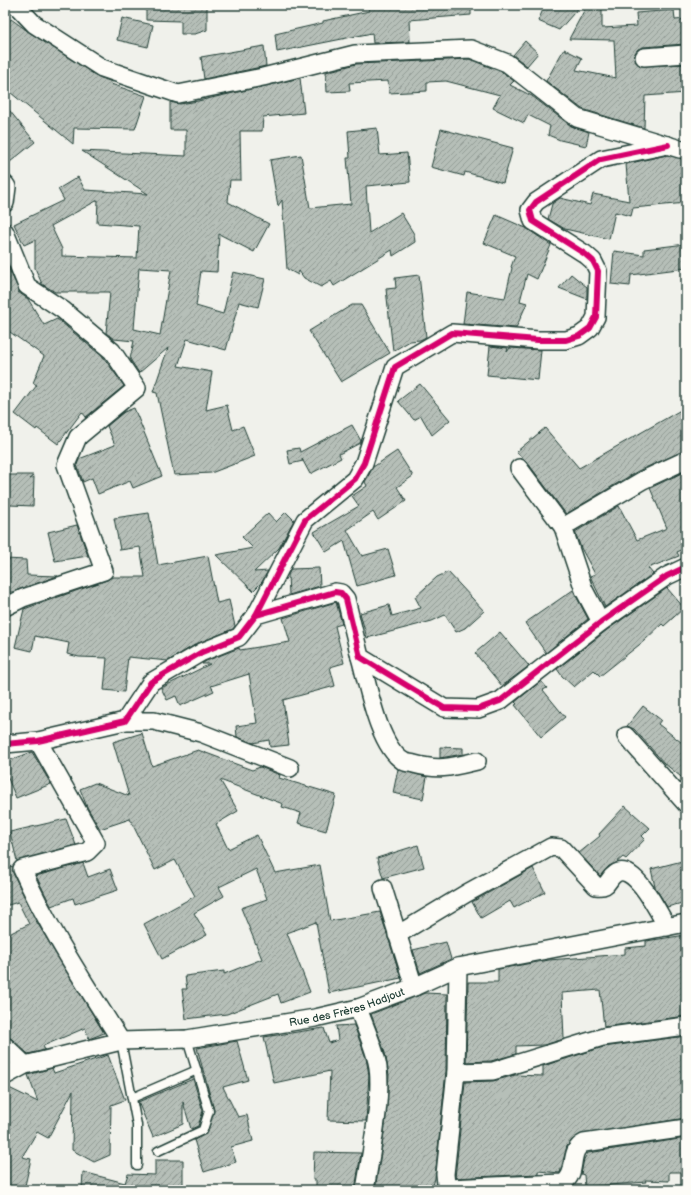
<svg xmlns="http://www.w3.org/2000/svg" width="691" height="1195" font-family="'Balsamiq Sans',sans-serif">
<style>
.cemetery{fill:url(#cemetery-stones);stroke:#768880}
.building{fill:url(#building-hatch);stroke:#1f3d34;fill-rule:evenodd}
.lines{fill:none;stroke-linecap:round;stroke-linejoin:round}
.service-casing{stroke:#1f3d34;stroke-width:11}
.minor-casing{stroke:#1f3d34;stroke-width:20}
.service{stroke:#fdfcf7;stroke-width:8}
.minor{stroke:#fdfcf7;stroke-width:17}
.cycleway-casing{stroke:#fdfcf7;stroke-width:8}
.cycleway{stroke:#d6006c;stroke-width:6}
.labels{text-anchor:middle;stroke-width:3;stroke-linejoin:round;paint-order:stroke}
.street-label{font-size:11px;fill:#1f3d34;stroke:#fdfcf7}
</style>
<defs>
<pattern id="cemetery-stones" width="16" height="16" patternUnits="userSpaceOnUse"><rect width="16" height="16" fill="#cdd3cd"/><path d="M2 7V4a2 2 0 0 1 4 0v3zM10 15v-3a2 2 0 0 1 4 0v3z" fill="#b0b6b1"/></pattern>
<pattern id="building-hatch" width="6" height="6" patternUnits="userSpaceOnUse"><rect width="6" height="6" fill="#b6bfb8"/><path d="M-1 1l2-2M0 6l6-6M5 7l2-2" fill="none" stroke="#939c96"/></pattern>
</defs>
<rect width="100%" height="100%" fill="#f0f1eb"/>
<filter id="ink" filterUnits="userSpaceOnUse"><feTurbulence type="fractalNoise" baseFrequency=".025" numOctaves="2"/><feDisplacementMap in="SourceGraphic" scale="8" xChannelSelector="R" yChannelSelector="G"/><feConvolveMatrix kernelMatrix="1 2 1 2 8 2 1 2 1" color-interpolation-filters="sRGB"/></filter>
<g filter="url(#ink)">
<path class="cemetery" d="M686,1186V1190H586Z"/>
<g class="building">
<path d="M146,5H207V30L195,34H181V21L146,20Z"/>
<path d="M368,5H471V15L409,20L410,42L373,43L372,33L277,52L275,34L323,23V21L369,11Z"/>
<path d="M545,5H581L559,30L538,21Z"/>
<path d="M587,5H602V28L637,26L636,13L674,10L675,20L686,19V44L643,47L638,49L635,53L636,62L640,66L686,64V93L645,96L644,128L582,109L546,81L564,49L582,58L576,70L616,78L614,40L569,39Z"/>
<path d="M122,18L153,25L148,47L117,40Z"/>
<path d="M11,19L29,32L97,76L112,82L111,84L146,96L135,129L74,128L73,144L5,88V28Z"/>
<path d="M525,41L538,53L527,66L513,55Z"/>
<path d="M264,46L266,66L204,79L201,57Z"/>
<path d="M469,59L502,72L514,81L510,85L532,96L571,126L589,132L586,146L560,140L548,135L550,126L528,115L524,123L493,108L500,95L446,81L427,82V91L389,93L388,81L349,83L350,91L327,92L326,72L356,64Z"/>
<path d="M300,78L304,113L263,117L262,131H240L241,180H230L228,202L269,224L254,252L219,234L217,272L201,271L196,306L223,314L233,272L265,279L258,307L239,302L226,350L187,339L178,366L212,372L206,410L227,405L233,430L243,426L255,456L211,473L174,475L157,393L153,392L168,348L139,373L130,359L134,341L114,339L106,333L110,292H55L42,284L35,268V240L24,245L14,224L64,200L58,189L78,177L85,190L148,194L82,151L186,156V130H170V102L180,104L198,101ZM98,200L97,223L139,226L137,258L62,256V249L51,226ZM139,268L171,270L160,335L134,329Z"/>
<path d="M5,105L35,142L5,166Z"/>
<path d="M377,128L380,155L407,153L410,182L366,186L369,233L401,213L414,234L415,242L393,256L392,250L334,286L331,281L321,287L304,278L299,271L298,275L287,269L282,200L278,206L270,160L301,155L310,208L351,204L347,158H350L348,131Z"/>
<path d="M441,129L513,148L503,183L465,172L464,176L431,167Z"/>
<path d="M667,155L686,159V203L633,208L631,216L615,212L609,239L565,229L548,219L552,204L560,198L590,205L593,194L629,201L626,164Z"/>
<path d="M496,215L526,228L551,245L537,279L527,274L520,301L527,303L516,328L463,324L467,292L505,298L512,268L511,267L515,256L484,243Z"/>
<path d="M686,244V268L631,275L630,286L611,284L614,251L644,255V249Z"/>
<path d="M5,261L20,292H18L28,299L44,325L57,319L61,322L104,358L124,386L86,417L82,412L58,444L37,428L36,430L15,414L37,385L33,383L44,356L7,330L5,326Z"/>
<path d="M571,274L587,287V299L559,288Z"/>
<path d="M419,275L426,337L420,340L410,341L393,351L386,289L396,288L395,278Z"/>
<path d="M352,305H361L390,353L341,382L309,331Z"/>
<path d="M490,346L508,348L507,352L510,348L541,350L538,380L487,375Z"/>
<path d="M420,384L450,420L432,435L421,416L414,420L398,401Z"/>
<path d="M686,407V450L638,471L566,514L527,462L516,452L545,428L579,468Z"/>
<path d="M134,408L162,476L133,488L130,481L98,494L92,478L83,482L77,465L79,459L115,445L107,426L124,412Z"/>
<path d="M352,425L361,441L360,443L339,454L341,458L310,474L302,459L303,461L290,464L287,450L299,448L300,452Z"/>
<path d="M397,451L413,476L397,487L406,501L378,520L373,512L347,530L362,556L388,549L396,575L357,586L344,541L326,552L314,532L359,506L352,496L367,486L365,482L373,467Z"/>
<path d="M686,471V548L677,552L679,556L648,568L653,574L605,607L590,576L595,574L581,548L575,532L619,506L637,540L667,528L650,488Z"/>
<path d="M5,475H33L30,479L34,477L33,506L10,505L5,512Z"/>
<path d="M286,512L294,520L279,548L254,572L268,571L262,582L253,591L216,555L253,548L242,537L268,513L276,522Z"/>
<path d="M149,513L158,565L208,556L217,603L229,600L235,626L233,629L198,643L168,661L128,657L124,692L104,690L107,658L79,657L67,654L69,643L35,636L32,651L15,647L24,609L107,580L112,577H145L140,547L120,550L114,518Z"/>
<path d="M77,525L88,556L55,561L48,532Z"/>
<path d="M5,559L26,560L27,575L58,576L12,592H5Z"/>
<path d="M319,568L320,586L289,595L288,575L291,569Z"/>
<path d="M448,572L484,611L465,628L456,632L445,615L432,621L367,638L360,613L389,605L392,616L421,608L415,597L437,577Z"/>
<path d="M667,588L684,608L664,626L662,624L644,641L600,676L594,670L574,687L562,676L557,669L607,630Z"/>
<path d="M573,590L588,619L546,653L525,623Z"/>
<path d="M336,602L342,624L335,626L344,663L330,667L335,686L283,700L289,745L270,747L269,740L253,743L237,737L236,726L257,723L249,674L211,686L214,691L180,706L176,696L167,700L161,688L210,664H202L206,661L239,648L240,650L290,642L283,618Z"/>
<path d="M500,632L529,666L502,686L475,653Z"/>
<path d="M541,681L547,688L543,690L565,717L541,737L515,705L517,704L515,702Z"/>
<path d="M643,706L661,720L658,724L686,746V781L664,763L634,729L627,726Z"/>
<path d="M142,733L152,766L198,750L252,770L260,767L280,775L279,778L336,795L326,831L298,823L301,813L282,807L283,804L220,780L238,811L216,824L228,849L257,835L275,873L320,865L330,921L380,912L401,978L329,993L316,922L287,933L310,992L281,1003L278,994L227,1014L186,1019L182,989H187L185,976L224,971V974L262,959L241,908L267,899L256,869L219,887L224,896L194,913L207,935L162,959L144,924L195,896L175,860L155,870L130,819L100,829L87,807L80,789L95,783L129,796L113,742Z"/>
<path d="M440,747L463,748V754L440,758Z"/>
<path d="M32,752L51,784L16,798L5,771V762Z"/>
<path d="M398,769L427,777L423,799L393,793Z"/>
<path d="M625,806L650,828L642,836L645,839L626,859L623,857L616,863L609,866L600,876L579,853L600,836L599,834Z"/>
<path d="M66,819L76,845L17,861L10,832Z"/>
<path d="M418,845L424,867L383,878L377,858Z"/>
<path d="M686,860V902L667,907L655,887L651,869Z"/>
<path d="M83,863L88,877L110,869L118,890L75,904L73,898L51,906L36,876Z"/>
<path d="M13,866V873L35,919L104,1033L89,1039L85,1028L43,1046L45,1050L28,1054L12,1039L5,1036V936L29,924L18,902L5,906V868Z"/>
<path d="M533,868L545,892L514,908L510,901L481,918L472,902Z"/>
<path d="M686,935V1016L604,1027L600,990L562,993L564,1039L544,1045L516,1046V1054L491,1061L466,1062L468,982H498V969L549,960L625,954V948L646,946V941Z"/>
<path d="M446,942L451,959L420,973L413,950Z"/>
<path d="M425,993L447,994L446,1071L435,1178L432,1190H375L385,1126L389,1075L385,1053L371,1014Z"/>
<path d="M354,1025L366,1058L369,1075L366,1121L328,1120L330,1071L274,1083L264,1037L324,1028L329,1043L338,1040L336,1026Z"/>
<path d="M686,1036V1118L579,1135L567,1146L560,1173L538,1171V1174L455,1178L465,1082L493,1081L515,1075L543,1076V1066L603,1047Z"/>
<path d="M237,1041L248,1080L223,1087L238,1117L247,1115L253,1141L231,1147L236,1162L204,1172L194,1140L207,1133L214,1110L197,1048Z"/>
<path d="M108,1055L125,1100L111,1105L110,1155L94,1162L72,1150L73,1091L48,1138L37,1132L22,1157L31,1159L24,1190H5V1086L38,1102L28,1075L52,1068L54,1073Z"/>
<path d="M193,1079L203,1111L198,1126L191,1129L183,1102V1124L153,1137L138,1102Z"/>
<path d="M686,1138V1172H669V1181L645,1180L646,1182L585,1187L584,1175L581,1174L584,1159L588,1153Z"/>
<path d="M314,1152L361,1153L355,1190H316V1180H313Z"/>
<path d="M155,1160H183V1190H113L82,1188L83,1172L125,1183L128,1174L155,1175Z"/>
</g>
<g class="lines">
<g class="service-casing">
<g id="service">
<path d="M121,1041L137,1125V1165"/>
<path d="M132,1098L197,1070"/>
<path d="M158,1151L203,1130L209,1111L187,1039"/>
</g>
</g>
<g class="minor-casing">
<g id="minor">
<path d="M16,5L34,24L102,68L178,94L263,77L355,54L471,49L507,63L577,118L680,149H686"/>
<path d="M644,57L686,54"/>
<path d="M5,184L7,187L5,203"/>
<path d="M5,232L27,286L63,310L112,351L137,388L78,437L66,465L104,571L23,598L5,607"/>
<path d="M519,468L563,527L584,590L601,622"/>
<path d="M563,527L643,480L686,460"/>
<path d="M256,615L305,520L355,479L364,463L395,367L452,333L538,340H566L579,336L590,328L596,317L598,271L593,261L585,254L533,221L530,210L536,202L601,159L668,145"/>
<path d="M360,657C368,685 378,745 403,761C406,763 411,763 414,764C440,771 452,767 477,761"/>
<path d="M125,721H154L201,733L290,768"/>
<path d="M626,736L686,804"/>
<path d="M38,741L96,843L87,852L22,869C49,930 86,985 121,1041"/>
<path d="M5,744L38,741L125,721L151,682L202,652L239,637L256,615L335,592L341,593L346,599L360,657L444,708L478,709L500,701L601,622L667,576L686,567"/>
<path d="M383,888L414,987"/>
<path d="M397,935L467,893L551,847L561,848L596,886C610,888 606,880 615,874C634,860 660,915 667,927"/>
<path d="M458,967L456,1072L445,1174L446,1184L449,1188L563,1183C579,1173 567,1151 584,1143L686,1128"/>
<path d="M358,1008C364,1025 373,1044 377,1062C384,1092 370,1158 365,1190"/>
<path d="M5,1046L25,1065"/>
<path d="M456,1072L493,1071L603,1037L686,1026"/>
<path id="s1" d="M5,1076L25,1065L121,1041L187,1039L315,1018L358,1008L414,987L458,967L686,923"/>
</g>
</g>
<use href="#service" class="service"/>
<use href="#minor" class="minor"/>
<g class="cycleway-casing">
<g id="cycleway">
<path d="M256,615L305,520L355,479L364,463L395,367L452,333L538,340H566L579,336L590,328L596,317L598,271L593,261L585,254L533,221L530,210L536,202L601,159L668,145"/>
<path d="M5,744L38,741L125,721L151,682L202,652L239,637L256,615L335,592L341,593L346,599L360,657L444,708L478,709L500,701L601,622L667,576L686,567"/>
</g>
</g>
<use href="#cycleway" class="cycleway"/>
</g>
</g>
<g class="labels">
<g class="street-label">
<text dy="4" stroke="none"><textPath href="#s1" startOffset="351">Rue des Frères Hadjout</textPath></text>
</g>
</g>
<rect width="691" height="1195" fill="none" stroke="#fdfcf7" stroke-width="20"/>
<rect x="10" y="10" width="671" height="1175" fill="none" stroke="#1f3d34" stroke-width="1.5" filter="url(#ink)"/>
</svg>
